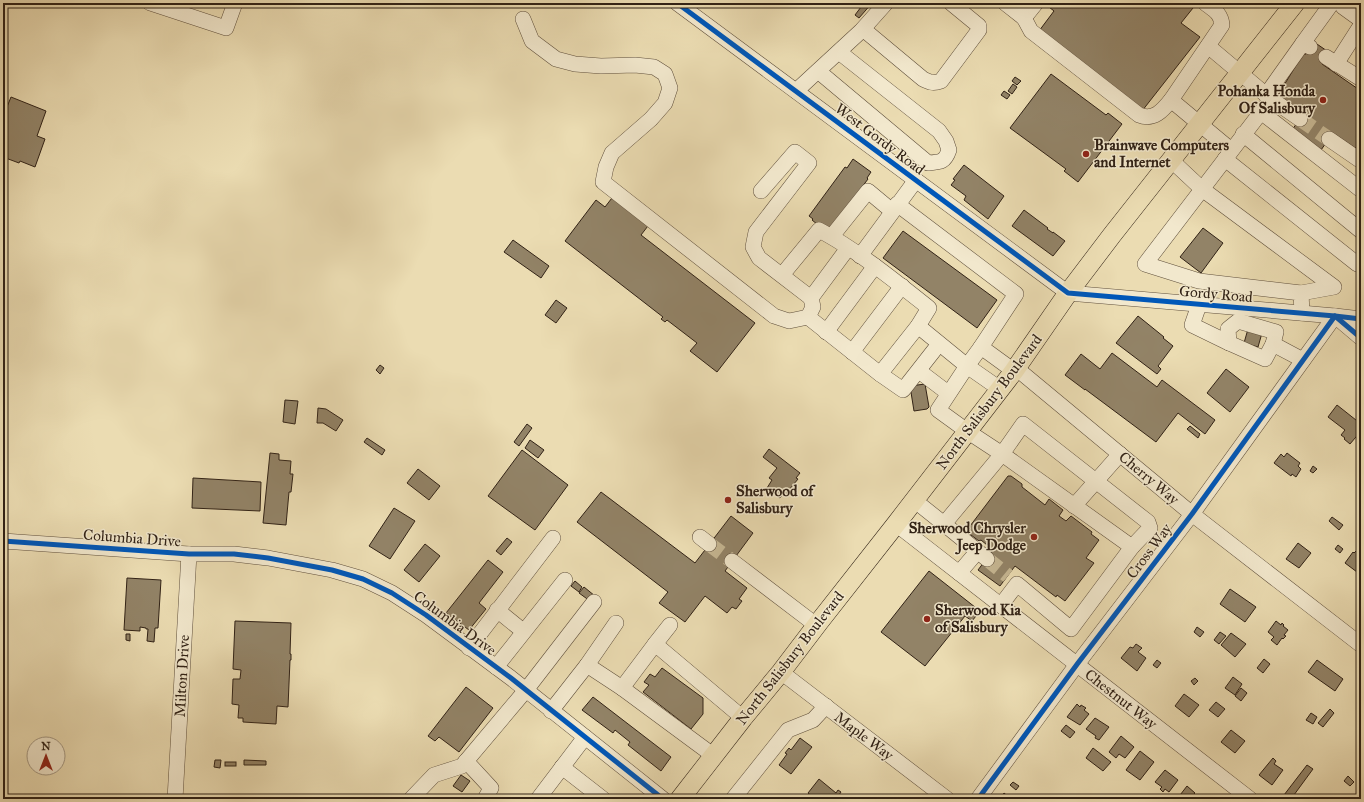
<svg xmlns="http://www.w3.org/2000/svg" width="1364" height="802" font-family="'IM FELL Great Primer',serif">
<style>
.building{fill:#928367;stroke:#312216}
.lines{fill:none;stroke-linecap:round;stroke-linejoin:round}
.minor-tunnel{stroke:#c6b793;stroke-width:15;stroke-dasharray:15 8;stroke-linecap:butt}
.minor-casing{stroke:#60503d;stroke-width:16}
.major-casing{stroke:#312216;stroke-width:20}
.minor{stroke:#f2e8cd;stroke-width:15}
.major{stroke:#ebdcb2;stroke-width:19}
.cycleway-casing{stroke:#f2e8cd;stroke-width:8}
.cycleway{stroke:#0057b8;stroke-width:5}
.poi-dot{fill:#8f2418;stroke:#f2e8cd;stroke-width:1.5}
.labels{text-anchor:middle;stroke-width:3;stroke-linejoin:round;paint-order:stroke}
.poi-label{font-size:15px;font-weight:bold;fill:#312216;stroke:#f2e8cd;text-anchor:start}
.street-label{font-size:15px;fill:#312216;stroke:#f2e8cd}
</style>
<rect width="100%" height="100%" fill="#ebdcb2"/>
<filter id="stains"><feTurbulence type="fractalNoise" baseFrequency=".005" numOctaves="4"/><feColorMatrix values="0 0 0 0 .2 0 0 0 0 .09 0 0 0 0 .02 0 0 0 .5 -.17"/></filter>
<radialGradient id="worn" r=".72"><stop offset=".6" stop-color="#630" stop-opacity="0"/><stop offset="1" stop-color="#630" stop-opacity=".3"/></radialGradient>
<g class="building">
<path d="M864,3H872L859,18L855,15Z"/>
<path d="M1044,3H1197L1181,23L1200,37L1142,111L1039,31L1054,11Z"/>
<path d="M1314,42L1330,53L1322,64L1361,91V149L1357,146L1355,148L1333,133L1321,150L1292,130L1304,113L1278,95L1303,54H1306Z"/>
<path d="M1051,74L1106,115L1108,113L1122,124L1078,182L1064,171L1066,169L1010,128Z"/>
<path d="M1015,77L1021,81L1017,85L1012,81Z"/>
<path d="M1013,84L1017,87L1012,94L1008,91Z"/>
<path d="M1004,91L1010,95L1007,99L1001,95Z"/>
<path d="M11,97L46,111L37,136L45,139L35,167L20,161L19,163L3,157V111L5,112Z"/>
<path d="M853,159L871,172L867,178L868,179L829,231L823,229L812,220L813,219L809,216L845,167L847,168Z"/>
<path d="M964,165L1004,196L988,219L964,200L966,196L951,185L955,180L953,179Z"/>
<path d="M615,194L651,222L641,235L755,323L717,372L690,351L697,343L667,320L665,322L661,319L663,317L565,241L596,200L605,207Z"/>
<path d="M1024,210L1048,228L1047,229L1053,233V232L1065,241L1053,256L1012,226Z"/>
<path d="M1203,228L1223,243L1201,273L1180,257Z"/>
<path d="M903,231L997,300L977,328L883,258Z"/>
<path d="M513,240L549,266L541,278L504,252Z"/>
<path d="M556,300L567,308L556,323L545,315Z"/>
<path d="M1138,316L1164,337L1163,338L1173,346L1158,366L1161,369L1157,374L1116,343Z"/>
<path d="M1248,329L1262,333L1258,347L1244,343Z"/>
<path d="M1112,353L1157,387L1162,380L1215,420L1205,434L1178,413L1156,442L1085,389V390L1065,375L1081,354L1100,369Z"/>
<path d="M380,365L384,368L380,374L376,370Z"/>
<path d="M1226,369L1249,387L1230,412L1207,393Z"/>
<path d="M925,384L929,407L927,409L914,411L910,386Z"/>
<path d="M285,400L298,401L295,424L283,422Z"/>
<path d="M1337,405L1361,424V431L1350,444L1344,439L1345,438L1341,435L1345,430L1328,417Z"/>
<path d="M318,408L326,409L343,420L336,431L323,423H317Z"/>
<path d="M527,424L532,428L519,446L514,442Z"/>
<path d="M1190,426L1200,434L1198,438L1187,429Z"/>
<path d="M367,438L385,450L382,455L364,442Z"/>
<path d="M530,440L544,450L538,458L525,448Z"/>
<path d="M769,449L800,473L796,478L798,479L785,495L784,494L780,498L767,488L772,480L769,478L777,468L763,457Z"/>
<path d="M522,450L568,485L535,530L488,496Z"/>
<path d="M270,453L279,454V460L291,461L290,474H293L291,492H289L286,525L263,523Z"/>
<path d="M1287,453L1300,463L1298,466L1301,469L1296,477L1292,474L1291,476L1274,463L1281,454L1284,457Z"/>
<path d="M1313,466L1317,469L1313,473L1310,471Z"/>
<path d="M418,469L440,486L429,500L407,483Z"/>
<path d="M1008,476H1011L1022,484V487L1045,505L1049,499L1063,510L1059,516L1066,521L1071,516L1092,532L1091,534L1099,540L1086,558L1094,563L1065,601L1057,595L1056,597L1015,566L1000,586L978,570L993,550L981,540L979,541L967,532V530Z"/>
<path d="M193,478L261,482L260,511L192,508Z"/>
<path d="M601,492L695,563L731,516L753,533L725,571L747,588L739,599L742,601L736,609L732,607L727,613L705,596L685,622L659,603L668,592L577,522Z"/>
<path d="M394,508L415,521L390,559L369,546Z"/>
<path d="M1332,517L1343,525L1339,530L1329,521Z"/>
<path d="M507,538L512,542L501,555L496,551Z"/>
<path d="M1298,543L1311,553L1299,568L1286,559Z"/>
<path d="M425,544L440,556L419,582L404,570Z"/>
<path d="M1338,545L1343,549L1340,553L1335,549Z"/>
<path d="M1361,546L1360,557H1361V575L1345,563L1353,552L1354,553L1357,550L1358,551Z"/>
<path d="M488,560L503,572L479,603L486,609L469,630L446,613Z"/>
<path d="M929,571L980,611L972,621L965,616L925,666L881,632Z"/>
<path d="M127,578L161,580L158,628H155L154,642L147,641L148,629H146V628L140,627V631L124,630Z"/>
<path d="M575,581L582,587L579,592L571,586Z"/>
<path d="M584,587L595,596L590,601L579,593Z"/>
<path d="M1230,589L1256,607L1245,622L1220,604Z"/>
<path d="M235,621L291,623L290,654H291V660H290L288,707L277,706L276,724L243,722V718H238L239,705L232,704L233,679H240L241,670L233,669Z"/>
<path d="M1276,621L1281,625L1282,623L1284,625L1283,626L1288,630L1284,635L1286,636L1283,639L1282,638L1277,645L1271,640L1274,637L1268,632Z"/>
<path d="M1197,627L1204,632L1200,637L1194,632Z"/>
<path d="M1220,632L1226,636L1219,644L1214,640Z"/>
<path d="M1231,633L1246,644L1235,657L1221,645Z"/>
<path d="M126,634H130V641L126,640Z"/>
<path d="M1136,644L1142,648L1138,652L1146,658L1137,671L1121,658L1130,647L1133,648Z"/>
<path d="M1264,659L1270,664L1263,673L1257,668Z"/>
<path d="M1157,660L1161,663L1157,668L1153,665Z"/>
<path d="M1317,660L1343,679L1335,691L1308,672Z"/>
<path d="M662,668L703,698V714L691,729L643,692L649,685L644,682L650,674L655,677Z"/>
<path d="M1233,677L1242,684L1235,695L1225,688Z"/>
<path d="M1195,678L1198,681L1194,685L1191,681Z"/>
<path d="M466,687L493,708L459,752L439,737L435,741L428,736Z"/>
<path d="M1241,688L1247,693L1241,701L1235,696Z"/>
<path d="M1184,694L1199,705L1189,717L1175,706Z"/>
<path d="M593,697L671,757L661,771L628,745L630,742L615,730L613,733L582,710Z"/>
<path d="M1216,702L1225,709L1218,717L1209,710Z"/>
<path d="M1077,704L1080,707L1081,705L1086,708L1084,710L1089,714L1080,725L1067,717Z"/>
<path d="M1330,709L1334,713L1323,727L1318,723Z"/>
<path d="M1311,713L1317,717L1313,724L1306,720Z"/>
<path d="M1095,718L1109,727L1099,740L1095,738L1096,736L1086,729Z"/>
<path d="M1066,725L1075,732L1070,738L1061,731Z"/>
<path d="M1231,730L1245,741L1235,753L1221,742Z"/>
<path d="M1121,736L1134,747L1125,758L1119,754L1116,758L1109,752Z"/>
<path d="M800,738L812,747L791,774L779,765L787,754L785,753L789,748L791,750Z"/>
<path d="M1093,748L1111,762L1103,771L1086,758Z"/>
<path d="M1140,751L1154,762L1140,780L1126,770Z"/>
<path d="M1273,758L1276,761L1274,764L1283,770L1272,785L1259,775Z"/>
<path d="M215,760H221L220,768L214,767Z"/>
<path d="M244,760L266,761V765H244Z"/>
<rect x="225" y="762" width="11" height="4"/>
<path d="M1307,765L1313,769L1291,799H1289L1284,795Z"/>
<path d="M1165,770L1178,780L1169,792L1165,789L1163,792L1160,789L1162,787L1155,782Z"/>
<path d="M461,775L470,781L462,792L453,786Z"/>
<path d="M1348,776L1354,782L1350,786L1344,781Z"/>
<path d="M819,779L836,793L838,790L841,792L839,795L844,799H815L808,793Z"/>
<path d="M1013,782L1019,786L1016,790L1010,785Z"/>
<path d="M1187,786L1195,793L1194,794L1199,798L1198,799H1177Z"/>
<path d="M1004,793L1011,799H1000Z"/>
</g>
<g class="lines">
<g class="minor-tunnel">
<path d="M1300,119L1329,139"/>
<path d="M709,544L732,561"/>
<path d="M987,559L1008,576"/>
</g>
<g class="minor-casing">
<g id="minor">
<path d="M150,3L226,28L235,3"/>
<path d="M677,3L1068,293L1335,316L1361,319"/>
<path d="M1005,3L1024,18L1036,3"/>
<path d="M1205,3C1214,10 1221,13 1222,25L1171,100L1231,150"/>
<path d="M1346,3L1343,7L1361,20"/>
<path d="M1024,18L1031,31L1139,115C1154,121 1163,110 1171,100"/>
<path d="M523,19L532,41L556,59L575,64L601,66L635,65L654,67L665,74L670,88L665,103L651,119L612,153L606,167L603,182L774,316L789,321L808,317L813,307L811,298L848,248"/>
<path d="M863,29L923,79C929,82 933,84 941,81L979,30V26L951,3"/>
<path d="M1303,43L1332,3"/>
<path d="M1208,46L1271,99"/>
<path d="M1326,57L1361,79"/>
<path d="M1336,64L1361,25"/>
<path d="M818,71L928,163C941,162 945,162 949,150L946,141L939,131L839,52"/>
<path d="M796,91L861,31L886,3"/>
<path d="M1266,95L1303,43L1310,47"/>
<path d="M1261,112L1361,190"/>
<path d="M1300,119L1271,99L1145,264L1199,281L1301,293L1302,313"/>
<path d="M1243,134L1361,231"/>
<path d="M1329,139L1361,161"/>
<path d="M1225,159L1357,264"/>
<path d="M1171,160L1202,189L1334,287L1301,293"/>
<path d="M761,191L795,152L809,163L756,232L753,247L759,258L811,298"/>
<path d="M897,204L1016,294L981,347L1014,371"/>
<path d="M832,236L868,191L892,211"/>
<path d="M860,256L916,180"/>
<path d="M782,275L819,230C857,250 895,281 929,308L918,326L880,374L808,317"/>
<path d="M1199,305L1192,325L1229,343"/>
<path d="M1238,321L1276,332L1273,344L1265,359L1229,343L1228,329Z"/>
<path d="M918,326L967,366L938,410L967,431L1002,454L1023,424L1148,522L1150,528L1132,547"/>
<path d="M826,332L875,266"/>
<path d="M1273,344L1303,360"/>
<path d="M981,347L967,366L1000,389"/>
<path d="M852,352L902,286"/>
<path d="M1016,368L1192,514L1361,645"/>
<path d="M919,371L948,393"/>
<path d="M880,374L903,390L939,344"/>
<path d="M914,500L944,524"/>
<path d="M1074,506L1120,454"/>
<path d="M896,524L1250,799"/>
<path d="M700,537L709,544"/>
<path d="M3,541L189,554H234L268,558L332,570L363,579L392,593L426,615L511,678L663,799"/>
<path d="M987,559L944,524L1002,454L1132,547L1071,629L1017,584L1001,605"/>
<path d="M732,561L816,625"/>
<path d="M959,573L977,552"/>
<path d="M497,610L523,631"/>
<path d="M655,644L670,625"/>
<path d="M469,648L553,538"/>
<path d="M587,665L616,623"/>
<path d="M496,667L565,580"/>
<path d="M781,672L947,799"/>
<path d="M622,688L655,644L743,718"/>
<path d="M551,711L587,665L622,688L714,756"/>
<path d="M466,761L491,788L485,799"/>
<path d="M562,767L603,799"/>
<path d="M175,799L189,554"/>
<path d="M411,799L434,775L462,766L526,690L594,602"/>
<path d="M538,799L585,737"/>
<path d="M733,799L788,730L813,720L826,706"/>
<path d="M978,799L1078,663L1192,514L1335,316L1361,338"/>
</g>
</g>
<g class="major-casing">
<path id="major" d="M680,799L743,718L781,672L819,622L896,524L1014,371L1068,293L1112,235L1295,3"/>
</g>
<use href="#minor" class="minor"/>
<use href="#major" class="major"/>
<g class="cycleway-casing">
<g id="cycleway">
<path d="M677,3L1068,293L1335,316L1361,319"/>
<path d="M3,541L189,554H234L268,558L332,570L363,579L392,593L426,615L511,678L663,799"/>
<path d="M978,799L1078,663L1192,514L1335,316L1361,338"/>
</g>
</g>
<use href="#cycleway" class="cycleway"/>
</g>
<g class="poi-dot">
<circle cx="1323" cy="100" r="4"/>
<circle cx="1086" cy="154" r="4"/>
<circle cx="728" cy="500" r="4"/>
<circle cx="1034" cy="537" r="4"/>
<circle cx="927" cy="619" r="4"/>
</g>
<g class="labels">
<g class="poi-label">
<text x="1315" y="96" text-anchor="end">Pohanka Honda<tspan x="1315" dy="17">Of Salisbury</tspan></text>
<text x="1094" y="150">Brainwave Computers<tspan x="1094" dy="17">and Internet</tspan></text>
<text x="736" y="496">Sherwood of<tspan x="736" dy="17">Salisbury</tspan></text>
<text x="1026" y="533" text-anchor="end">Sherwood Chrysler<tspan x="1026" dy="17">Jeep Dodge</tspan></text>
<text x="935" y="615">Sherwood Kia<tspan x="935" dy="17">of Salisbury</tspan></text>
</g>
<g class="street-label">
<text transform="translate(880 139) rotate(37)" y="5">West Gordy Road</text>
<text transform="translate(1216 294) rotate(5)" y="5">Gordy Road</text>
<text transform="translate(989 402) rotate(-53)" y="5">North Salisbury Boulevard</text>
<text transform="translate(1149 478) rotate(40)" y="5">Cherry Way</text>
<text transform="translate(132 538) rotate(4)" y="5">Columbia Drive</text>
<text transform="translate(1149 551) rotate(-53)" y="5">Cross Way</text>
<text transform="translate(455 623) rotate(36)" y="5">Columbia Drive</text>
<text transform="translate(790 658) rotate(-52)" y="5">North Salisbury Boulevard</text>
<text transform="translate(182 676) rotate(-87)" y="5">Milton Drive</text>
<text transform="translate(1121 699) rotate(38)" y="5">Chestnut Way</text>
<text transform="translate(864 736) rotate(37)" y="5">Maple Way</text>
</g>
</g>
<rect width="1364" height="802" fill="none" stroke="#ebdcb2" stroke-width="16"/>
<rect x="4" y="4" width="1356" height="794" fill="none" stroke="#312216" stroke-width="2"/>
<rect x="8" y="8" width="1348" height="786" fill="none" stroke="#312216"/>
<g transform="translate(46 756)"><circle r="19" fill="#f2e8cd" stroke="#a59984"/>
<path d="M0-3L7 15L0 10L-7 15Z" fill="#8f2418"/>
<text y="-6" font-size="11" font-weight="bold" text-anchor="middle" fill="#312216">N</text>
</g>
<rect width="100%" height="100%" filter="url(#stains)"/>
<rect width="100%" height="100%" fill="url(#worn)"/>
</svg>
